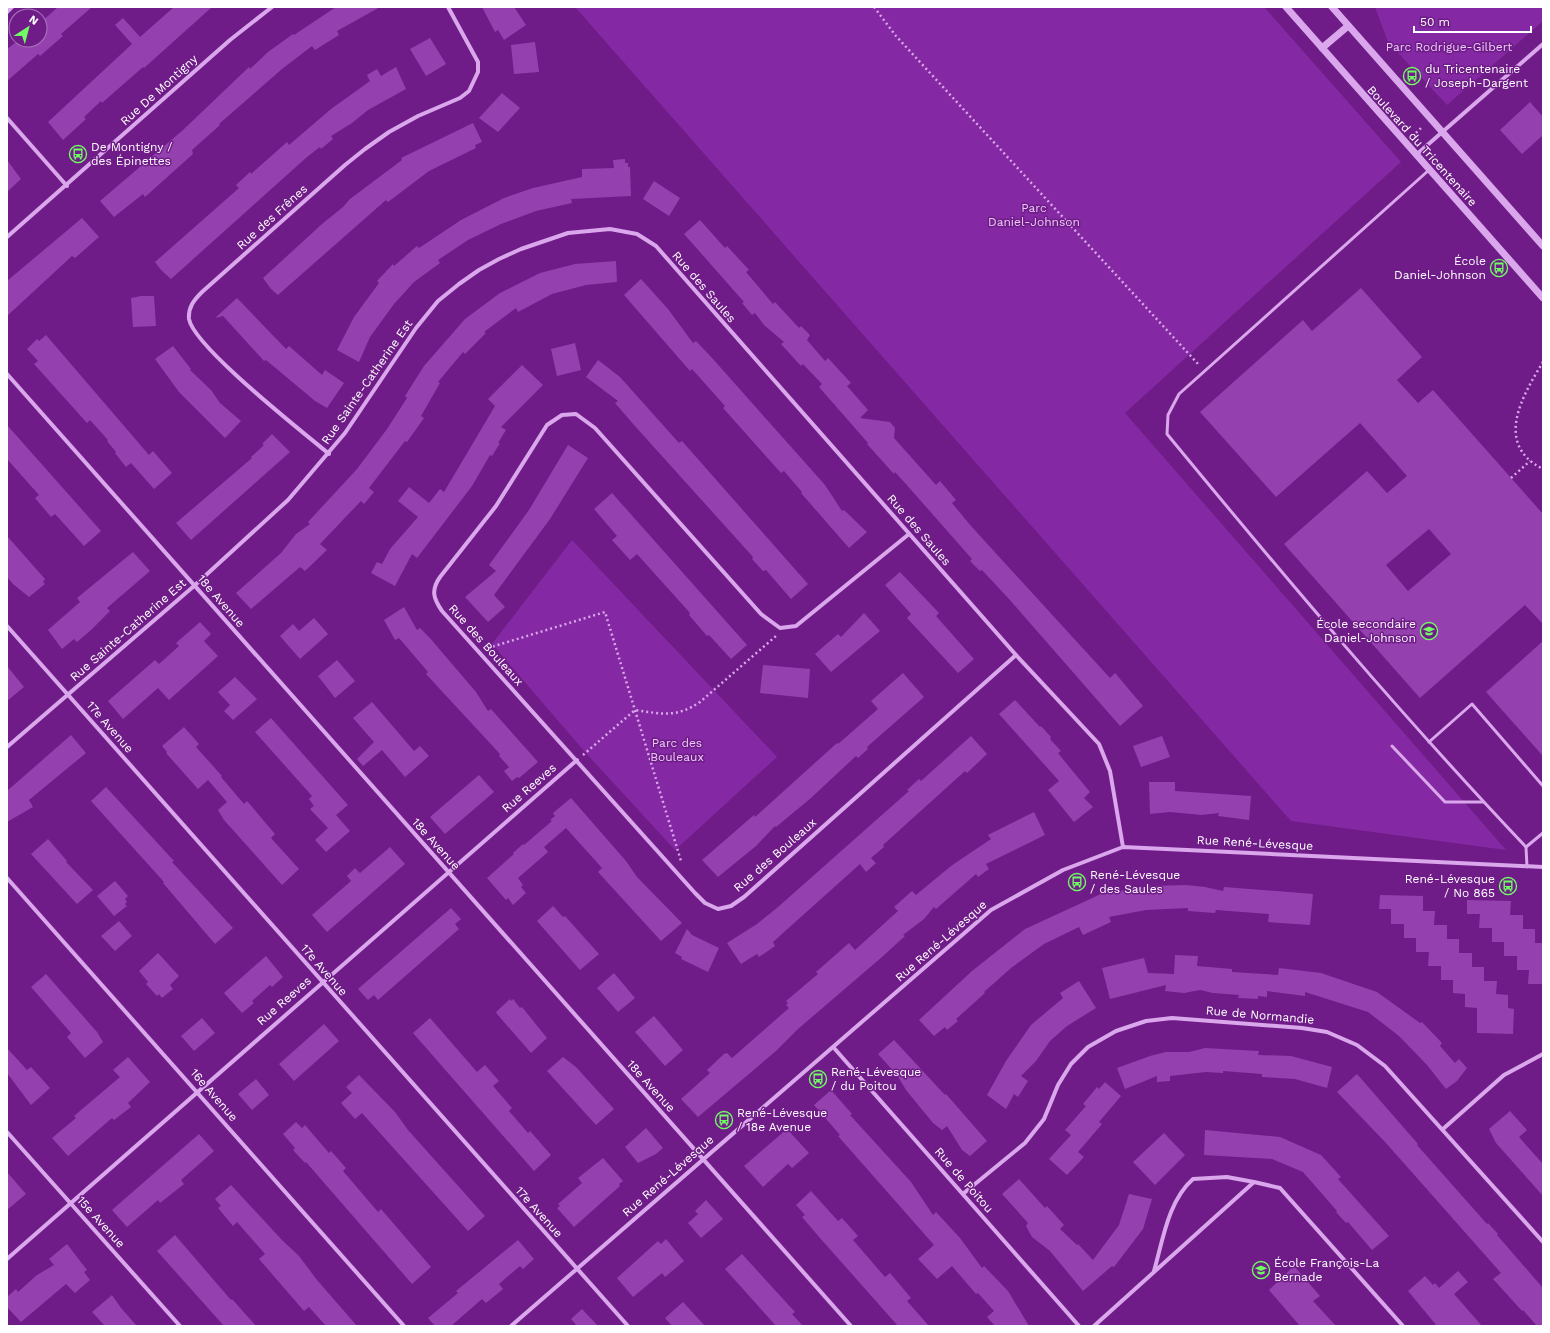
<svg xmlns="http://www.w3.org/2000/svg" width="1550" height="1333" font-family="'Work Sans',sans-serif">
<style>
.green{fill:#8429a3}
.building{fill:#9440af;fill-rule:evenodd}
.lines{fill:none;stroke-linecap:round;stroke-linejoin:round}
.path{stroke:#daa6ec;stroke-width:2.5;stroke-dasharray:2 3;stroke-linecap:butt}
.service{stroke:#daa6ec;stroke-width:3}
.minor{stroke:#daa6ec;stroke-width:4}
.tertiary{stroke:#daa6ec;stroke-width:7}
.labels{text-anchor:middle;stroke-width:3;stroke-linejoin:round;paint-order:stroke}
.park-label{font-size:12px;fill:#edcbf8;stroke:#6f1c88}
.poi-label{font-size:12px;fill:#fff;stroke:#6f1c88;text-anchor:start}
.street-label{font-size:12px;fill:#fff;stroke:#6f1c88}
</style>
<rect width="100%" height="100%" fill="#6f1c88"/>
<g class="green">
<path d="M575,7H1264L1401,162L1125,413L1506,850L1291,821Z"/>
<path d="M1375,7H1543V21L1447,105L1388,42Z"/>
<path d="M572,540L777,757L675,850L585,752L492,644Z"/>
</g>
<g class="building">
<path d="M58,7H92L61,34L63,36L40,56L38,54L7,81V49L19,40H40V23Z"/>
<path d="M174,7H212L144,68L143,67L102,103L101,101L84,117L86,119L63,140L48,122L132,44L115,25L123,18L140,37Z"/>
<path d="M336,7H380L337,31L339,35L315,50L312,46L282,69L219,124L220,125L192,150L193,154L145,197L143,194L114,217L100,201L183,130L249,67L250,69L268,52L293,34L294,35Z"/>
<path d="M482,7H514L526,25L504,40L498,30L495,32Z"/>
<path d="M430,38L446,64L426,76L410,49Z"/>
<path d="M535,42L539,72L514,74L511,45Z"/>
<path d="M396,67L406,89L368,110L352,123L331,136L333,139L321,149L320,147L307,157L171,279L161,270L155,262L239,188L236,185L250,172L251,174L287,142L289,145L331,109L370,81L367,75L377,69L381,76Z"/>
<path d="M502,93L520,108L498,132L479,118Z"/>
<path d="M1530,102L1543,117V135L1522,154L1500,130Z"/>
<path d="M473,123L482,142L475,145L476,148L429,171L388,202L386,200L278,295L271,289L263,278L322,224L343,207L350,199L402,160L401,158Z"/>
<path d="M625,159V163H628V167H630L631,196L571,199L572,203L536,211L501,224L468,240L438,260L440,263L414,282L394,304L370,337L359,362L337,350L354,317L379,283L377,281L393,264L394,266L417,246L419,248L461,220L504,198L533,188L582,177V169L614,168L613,160Z"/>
<path d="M7,160L21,179L7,192Z"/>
<path d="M654,181L680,198L669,216L643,199Z"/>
<path d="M82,218L99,237L75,258L72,256L7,316V281Z"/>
<path d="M700,220L725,248L727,246L749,270L746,272L773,304L775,302L799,328L801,326L810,335L807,340L825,361L828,358L851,383L847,386L868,410L860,418L890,422L895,428L894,438L936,485L940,481L956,500L952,503L971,526L1110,678L1115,673L1143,706L1120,726L1009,599L982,570L980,571L970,561L972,559L905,483L895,472L894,474L867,444L868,443L819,387L822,384L803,364L801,366L781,344L784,342L764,325L755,313L752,315L742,303L744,302L684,234Z"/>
<path d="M616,261L617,282L586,285L552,294L518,312L516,308L484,332L486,333L465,354L463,352L438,382L440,383L421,416L424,418L407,442L405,441L369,488L374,492L364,504L361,501L320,544L327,550L305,571L300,567L251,609L236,593L281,553L296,534L310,524L308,522L357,469L387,429L407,398L405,396L424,366L465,319L500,293L540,273L575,264Z"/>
<path d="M641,279L668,309L693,343L696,341L713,359L825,485L842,511L844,510L867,532L849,548L801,493L802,492L784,471L781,473L723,408L725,406L692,369L690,371L624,295Z"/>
<path d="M1361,288L1422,357L1397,380L1418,403L1433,390L1543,514V624L1525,605L1420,698L1284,544L1367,471L1387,493L1407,476L1360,423L1276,497L1200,412L1303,320L1312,331ZM1429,529L1451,554L1408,591L1386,565Z"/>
<path d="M141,296H154L156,326L133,327L131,298Z"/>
<path d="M237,298L286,349L289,346L322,375L325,370L344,383L327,408L315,401L266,360L264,361L223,316L215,318Z"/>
<path d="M46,335L149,455L153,451L172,473L154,489L131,463L126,467L115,453L116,452L107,441L108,440L90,420L87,423L34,364L38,361L27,349L37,339L39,341Z"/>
<path d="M575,343L581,370L557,376L551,349Z"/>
<path d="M173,346L191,369L190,370L211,390L220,403L241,421L225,438L179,392L155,359Z"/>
<path d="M598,360L620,377L679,443L682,441L808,584L791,599L766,570L763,571L752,559L753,557L634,425L615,403L618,401L586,377Z"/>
<path d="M522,365L543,385L501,427L506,430L498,443H500L492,456L490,455L472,486L417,558L412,554L395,586L371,573L377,562L382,564L390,549L418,517L398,501L409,487L429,503L440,489L444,492L495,406L488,399Z"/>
<path d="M7,425L101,531L84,546L55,514L51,517L35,498L39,495L7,459Z"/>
<path d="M272,434L290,452L191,540L176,523L252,458L251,457L264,445L262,444Z"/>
<path d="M568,445L588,458L550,519L494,595L505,607L488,622L465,597L496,571L489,565L529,510Z"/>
<path d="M612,493L747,645L731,659L709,635L707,636L689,615L690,613L637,554L630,560L612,540L617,536L594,509Z"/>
<path d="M7,536L45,579L43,582L45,584L29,597L13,584L7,577Z"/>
<path d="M133,552L150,571L107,608L110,611L91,630L77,642L74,639L62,649L48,630L80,602L77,598Z"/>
<path d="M900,572L939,613L936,616L974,659L958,673L907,618L911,614L885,585Z"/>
<path d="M404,607L417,630L420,628L429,637L476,692L488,711L491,709L538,762L519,778L517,777L512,781L504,771L509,767L499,756L500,754L426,674L428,672L399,638L395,640L384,620Z"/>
<path d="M864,613L880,631L831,672L815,654L838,634L841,637Z"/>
<path d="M314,618L328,634L300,659L280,636L293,624L299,631Z"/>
<path d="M200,622L211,634L204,641L218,656L169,700L158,688L123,719L108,701L155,660L159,664L179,646L176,643Z"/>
<path d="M1543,641V756L1486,692Z"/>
<path d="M337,660L355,681L335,698L318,676Z"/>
<path d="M763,665L810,669L808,698L760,693Z"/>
<path d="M7,666L24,687L7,701Z"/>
<path d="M903,673L924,697L867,747L868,749L858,758L856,756L811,798L776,827L775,826L756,846L718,877L702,860L754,815L755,817L837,743L838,744L878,709L871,701Z"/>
<path d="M235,677L257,699L233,720L224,711L230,705L218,692Z"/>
<path d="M1015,700L1040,727L1041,726L1051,737L1050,739L1061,751L1058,753L1071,769L1069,770L1071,769L1090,792L1084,798L1093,807L1074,822L1048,790L1059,781L999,714Z"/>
<path d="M372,702L414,751L420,746L429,756L405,777L382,750L363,766L357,759L374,742L353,718Z"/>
<path d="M271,718L348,805L336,815L350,831L326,852L315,840L328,828L310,809L314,806L309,799L312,796L255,732Z"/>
<path d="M184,727L199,744L196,747L222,776L221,777L244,804L247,801L275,834L271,838L299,869L282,885L224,820L218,810L227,802L208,780L198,789L166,753L167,752L162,746Z"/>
<path d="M71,735L86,753L29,800L33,807L7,822V791Z"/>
<path d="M971,736L987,754L967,773L965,771L883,845L884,847L871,858L876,863L866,872L860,864L773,942L775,946L759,957L757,954L741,964L727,943L757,924L778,907L909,791L907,790L919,779L921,781Z"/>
<path d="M1162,736L1170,757L1141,767L1133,746Z"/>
<path d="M479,775L494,792L445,834L430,817Z"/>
<path d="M1149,782H1175V791L1251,796L1249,820L1218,816L1219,813L1202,815L1170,812L1150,814Z"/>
<path d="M106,787L174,861L172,862L233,928L215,944L163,883L164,882L91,801Z"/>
<path d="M571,798L626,861L637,877L682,923L661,941L598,872L602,868L566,828L544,847L548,852L518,878L523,885L521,887L526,893L513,905L508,898L506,900L487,878L514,854L513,853L523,844L524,845L552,821L550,820L555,816L553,813Z"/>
<path d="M1034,812L1045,835L986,864L989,869L978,877L976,874L936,909L934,907L924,919L903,935L905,936L882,957L798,1029L776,1051L698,1117L681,1099L710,1073L707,1070L724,1054L727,1053L732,1058L789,1008L786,1005L788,1003L786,1001L818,974L816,972L849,943L855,950L898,911L894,907L912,891L916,895L951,866L991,839L988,835Z"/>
<path d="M48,839L67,861L66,862L93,890L77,904L31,854Z"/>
<path d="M390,847L405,864L327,932L312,915L351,881L347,876L355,868L360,873Z"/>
<path d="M115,881L128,896L125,899L127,902L125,904L127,906L114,916L97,896Z"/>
<path d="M1186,885L1205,887L1223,891L1224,887L1313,894L1310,925L1268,922L1269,914L1216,910L1215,913L1188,911V908L1146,910L1109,917L1111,922L1083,935L1079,927L1044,944L1011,968L984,992L985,993L956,1019L958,1021L947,1030L945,1027L934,1036L919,1020L972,971L1025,929L1101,894L1152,886Z"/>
<path d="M1380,895L1423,896V911H1435L1434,925H1447V939H1459V953H1472V967H1484V981H1497L1496,994L1508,995V1008L1514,1009L1513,1034L1477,1033V1008L1465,1007V994L1453,993V980H1441V966H1428L1429,952H1416V938H1404V924H1391V909H1379Z"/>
<path d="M1467,900L1511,901L1510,915H1523V929H1535V943H1543V984H1528L1529,970H1517V956H1504V942H1492V928H1479L1480,914H1467Z"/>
<path d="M553,906L563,917L565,916L599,954L580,970L537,921Z"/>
<path d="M451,908L461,919L455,924L459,929L378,1000L374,995L368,1000L358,989Z"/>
<path d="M119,921L132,936L115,951L101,936Z"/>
<path d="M687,929L692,935L719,948L708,972L681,959L682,957L675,953Z"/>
<path d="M158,953L179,976L170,985L173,989L162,998L159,994L157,996L146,984L148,982L139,971Z"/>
<path d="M1175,955L1198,956L1197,966L1232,969V972L1278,975L1279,968L1321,973L1377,992L1420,1023L1422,1022L1442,1043L1440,1046L1455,1063L1459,1059L1467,1068L1457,1081L1446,1089L1427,1065L1399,1036L1368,1012L1305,992V996L1267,991V997L1258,996V999L1238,998L1239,995L1213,993L1200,990L1184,993L1165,991L1166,985L1110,999L1102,968L1144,958L1148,973L1174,974Z"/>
<path d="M266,956L283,977L272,987L270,985L252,1001L254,1003L242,1013L224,993Z"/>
<path d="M614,973L635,998L618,1012L597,988Z"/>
<path d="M46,974L97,1032L103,1042L85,1058L67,1037L71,1033L31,987Z"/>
<path d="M1079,981L1096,1008L1067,1026L1050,1041L1036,1061L1021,1076L1028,1081L1018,1097L1014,1094L1006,1109L987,1095L1006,1061L1031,1025L1063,998L1060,993Z"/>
<path d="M510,999L511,1001L513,999L520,1008L522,1007L547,1038L531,1053L497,1014L496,1012Z"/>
<path d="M654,1016L683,1050L665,1066L635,1032Z"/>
<path d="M202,1018L215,1033L194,1051L181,1036Z"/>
<path d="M430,1018L477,1072L485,1065L499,1081L493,1086L512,1108L509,1111L528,1133L530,1131L551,1155L534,1171L413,1033Z"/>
<path d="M324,1024L339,1041L294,1081L279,1064Z"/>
<path d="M894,1040L945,1095L946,1094L987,1141L970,1156L962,1150L947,1126L942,1130L933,1123L906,1090L897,1075L878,1054Z"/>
<path d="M7,1048L27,1070L31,1067L50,1088L31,1105L7,1073Z"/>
<path d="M1205,1048L1259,1051L1258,1055L1291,1056L1332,1067L1327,1088L1295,1079L1262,1077V1074L1223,1071V1073L1206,1072L1170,1076V1081L1157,1082V1076L1125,1089L1117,1068L1150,1056L1166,1052H1189Z"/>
<path d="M128,1057L150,1082L128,1103L131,1107L114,1120L112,1118L68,1156L52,1138L76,1118L74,1116L120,1077L113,1070Z"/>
<path d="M563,1057L576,1067L614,1109L596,1125L547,1071Z"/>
<path d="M1357,1074L1418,1144L1417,1145L1487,1224L1488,1223L1498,1234L1497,1235L1543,1288V1326H1537L1523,1310L1522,1311L1493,1279L1501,1273L1386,1143L1337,1092Z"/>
<path d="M359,1075L395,1112L408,1130L485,1216L468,1231L362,1113L355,1119L341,1103L352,1093L346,1087Z"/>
<path d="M256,1079L269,1095L252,1110L238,1094Z"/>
<path d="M1105,1082L1121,1096L1099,1122L1102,1124L1078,1152L1084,1157L1067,1175L1049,1159L1071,1135L1065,1130L1086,1106L1083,1104L1097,1087L1099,1089Z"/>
<path d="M831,1090L852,1114L850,1115L911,1182L933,1215L936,1212L960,1238L982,1268L984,1266L1008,1291L1029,1326H995L987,1317L994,1311L978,1293L976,1294L952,1266L937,1279L918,1259L934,1245L838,1136L840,1135L814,1105Z"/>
<path d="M1510,1111L1527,1130L1519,1137L1543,1164V1196L1496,1143L1489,1129Z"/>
<path d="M296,1122L302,1128L305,1125L329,1153L331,1151L346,1168L343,1171L378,1212L381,1209L431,1267L412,1284L306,1162L305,1163L293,1150L295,1148L283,1134Z"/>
<path d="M646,1128L663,1148L656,1154L638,1163L625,1147Z"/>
<path d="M787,1129L809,1153L792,1168L788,1164L763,1187L744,1166Z"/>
<path d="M1205,1130L1280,1137L1321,1155L1341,1177L1338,1179L1389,1236L1372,1250L1348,1222L1346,1223L1336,1212L1337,1211L1303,1172L1272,1159L1204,1155Z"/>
<path d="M1164,1133L1185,1155L1155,1185L1133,1162Z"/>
<path d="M199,1134L214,1151L181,1180L184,1184L160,1203L158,1200L127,1227L112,1210Z"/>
<path d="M603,1158L623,1181L619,1184L620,1186L574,1227L557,1208L560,1206L558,1204L582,1183L578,1178Z"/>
<path d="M7,1172L26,1194L7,1210Z"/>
<path d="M1019,1179L1045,1208L1047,1206L1064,1225L1060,1229L1077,1245L1078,1244L1093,1260L1119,1225L1129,1194L1152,1199L1143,1229L1114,1267L1112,1266L1083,1291L1050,1251L1032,1237L1026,1226L1028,1223L1002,1194Z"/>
<path d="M231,1185L282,1240L299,1256L317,1280L357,1326H326L309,1307L304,1311L259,1259L265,1254L237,1222L233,1226L218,1208L221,1206L215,1199Z"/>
<path d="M811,1191L838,1221L842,1218L858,1236L853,1240L885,1277L890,1273L911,1298L907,1301L929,1326H898L820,1238L802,1217L805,1215L796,1205Z"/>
<path d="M706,1200L723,1219L701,1238L688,1223L698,1214L695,1211Z"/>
<path d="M175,1235L231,1300L232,1299L256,1326H224L157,1251Z"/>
<path d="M666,1239L684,1261L665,1277L662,1273L633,1297L617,1278L658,1241L661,1244Z"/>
<path d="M518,1240L534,1259L523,1269L520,1266L499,1284L503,1289L486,1303L482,1299L451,1326H435L428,1318L458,1293L456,1291Z"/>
<path d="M67,1244L87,1270L84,1272L90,1280L75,1293L66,1284L21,1322L7,1307V1297L16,1289L18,1292L37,1275L54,1265L49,1259Z"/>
<path d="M742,1254L795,1312L792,1314L803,1326H776L725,1269Z"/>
<path d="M1294,1266L1320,1296L1313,1301L1336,1326H1300L1269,1290Z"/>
<path d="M1458,1271L1468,1282L1454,1294L1482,1326H1437L1408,1291L1425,1276L1433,1285L1435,1283L1439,1288Z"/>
<path d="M112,1295L121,1308L137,1326H105L92,1312Z"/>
<path d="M683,1302L705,1326H672L665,1318Z"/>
<path d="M582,1309L598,1326H577L571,1319Z"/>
</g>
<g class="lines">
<g class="path">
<path d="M874,7L896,36L1199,365"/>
<path d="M1416,133L1423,126"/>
<path d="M1543,362C1523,395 1493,444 1543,469"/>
<path d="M1511,478L1530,461"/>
<path d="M488,648L605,612L681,861"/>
<path d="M583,755L635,710C663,714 676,718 700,702L776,636"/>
</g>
<g class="service">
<path d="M1429,170L1179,394L1168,415L1167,434C1283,575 1401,715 1526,847L1527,867"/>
<path d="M1429,742L1472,704L1543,786"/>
<path d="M1392,746L1445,802H1483"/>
<path d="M1526,847L1543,833"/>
</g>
<g class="minor">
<path d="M7,12L12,7"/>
<path d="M7,118L67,186"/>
<path d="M1416,155L1543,44"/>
<path d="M7,237L230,40L272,7"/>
<path d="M7,374L851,1326"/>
<path d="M329,454C303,432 194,347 189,319C188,307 194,300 202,292L345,165L365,149L389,132L418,116L460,98L469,91L478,72V62L448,7"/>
<path d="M909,534L796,626L780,628L761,614L595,428L576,414L562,415L547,425L496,506L440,577C431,590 433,598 442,611L695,893L705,903L718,909L731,906L744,897L1016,655"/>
<path d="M7,626L628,1326"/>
<path d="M7,747L194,586L288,500L345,433L416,328L438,301L459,284L479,270L499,259L521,249L568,233L610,229L637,234L656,246L1016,655L1099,744L1110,771L1123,847"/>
<path d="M7,878L404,1326"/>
<path d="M834,1048L1079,1326"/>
<path d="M1443,1129L1504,1075L1543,1054"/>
<path d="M7,1132L180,1326"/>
<path d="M1254,1182L1280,1188L1403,1326"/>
<path d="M964,1193L1025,1143L1044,1119L1058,1085L1071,1064L1088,1047L1116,1031L1146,1021L1172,1018L1302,1028L1327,1032L1357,1045L1385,1066L1543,1242"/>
<path d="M7,1259L577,760"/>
<path d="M511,1326L991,910L1063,870L1123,847L1543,867"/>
<path d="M1094,1326L1254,1182L1227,1177L1193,1179C1168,1201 1163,1240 1154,1271"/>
</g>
<g class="tertiary">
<path d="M1286,7L1543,298"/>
<path d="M1332,7L1543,246"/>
<path d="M1322,48L1348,26"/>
</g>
</g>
<defs>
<g id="bus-ring" transform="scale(0.9)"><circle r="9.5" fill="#6f1c88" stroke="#71fc64" stroke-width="1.5"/><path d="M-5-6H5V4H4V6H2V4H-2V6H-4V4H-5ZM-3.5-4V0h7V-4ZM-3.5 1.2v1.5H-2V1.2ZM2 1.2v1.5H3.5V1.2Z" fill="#71fc64"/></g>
<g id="school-ring" transform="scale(0.9)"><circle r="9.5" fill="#6f1c88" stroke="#71fc64" stroke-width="1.5"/><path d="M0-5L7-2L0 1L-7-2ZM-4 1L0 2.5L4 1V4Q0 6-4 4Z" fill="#71fc64"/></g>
</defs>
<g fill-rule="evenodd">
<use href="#bus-ring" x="1412" y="76"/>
<use href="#bus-ring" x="78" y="154"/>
<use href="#bus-ring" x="1499" y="268"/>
<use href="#school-ring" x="1429" y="631"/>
<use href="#bus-ring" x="1077" y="882"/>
<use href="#bus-ring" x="1508" y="886"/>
<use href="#bus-ring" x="818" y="1079"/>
<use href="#bus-ring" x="724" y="1120"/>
<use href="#school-ring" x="1261" y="1270"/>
</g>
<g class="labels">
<g class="park-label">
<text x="1449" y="51">Parc Rodrigue-Gilbert</text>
<text x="1034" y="212">Parc<tspan x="1034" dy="14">Daniel-Johnson</tspan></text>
<text x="677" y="747">Parc des<tspan x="677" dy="14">Bouleaux</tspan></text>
</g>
<g class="poi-label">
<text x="1425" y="73">du Tricentenaire<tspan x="1425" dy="14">/ Joseph-Dargent</tspan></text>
<text x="91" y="151">De Montigny /<tspan x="91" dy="14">des Épinettes</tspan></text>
<text x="1486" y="265" text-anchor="end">École<tspan x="1486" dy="14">Daniel-Johnson</tspan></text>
<text x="1416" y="628" text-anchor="end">École secondaire<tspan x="1416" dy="14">Daniel-Johnson</tspan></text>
<text x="1090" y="879">René-Lévesque<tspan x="1090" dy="14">/ des Saules</tspan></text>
<text x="1495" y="883" text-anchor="end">René-Lévesque<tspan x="1495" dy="14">/ No 865</tspan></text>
<text x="831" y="1076">René-Lévesque<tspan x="831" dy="14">/ du Poitou</tspan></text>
<text x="737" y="1117">René-Lévesque<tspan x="737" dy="14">/ 18e Avenue</tspan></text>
<text x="1274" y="1267">École François-La<tspan x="1274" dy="14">Bernade</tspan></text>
</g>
<g class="street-label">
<text transform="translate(159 90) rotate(-42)" y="4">Rue De Montigny</text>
<text transform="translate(1422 146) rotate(48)" y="4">Boulevard du Tricentenaire</text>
<text transform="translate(272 217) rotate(-42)" y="4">Rue des Frênes</text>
<text transform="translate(704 287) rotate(49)" y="4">Rue des Saules</text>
<text transform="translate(367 382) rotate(-55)" y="4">Rue Sainte-Catherine Est</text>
<text transform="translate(919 530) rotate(49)" y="4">Rue des Saules</text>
<text transform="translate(221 601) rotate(49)" y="4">18e Avenue</text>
<text transform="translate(128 630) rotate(-41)" y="4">Rue Sainte-Catherine Est</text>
<text transform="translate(486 645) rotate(48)" y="4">Rue des Bouleaux</text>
<text transform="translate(110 727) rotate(49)" y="4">17e Avenue</text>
<text transform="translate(529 788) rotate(-41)" y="4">Rue Reeves</text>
<text transform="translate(1255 843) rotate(3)" y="4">Rue René-Lévesque</text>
<text transform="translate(436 844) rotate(48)" y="4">18e Avenue</text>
<text transform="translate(775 855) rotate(-41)" y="4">Rue des Bouleaux</text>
<text transform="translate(941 941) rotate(-41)" y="4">Rue René-Lévesque</text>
<text transform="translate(324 970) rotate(49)" y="4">17e Avenue</text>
<text transform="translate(284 1001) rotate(-41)" y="4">Rue Reeves</text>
<text transform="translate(1260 1015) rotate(5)" y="4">Rue de Normandie</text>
<text transform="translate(651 1086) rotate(48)" y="4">18e Avenue</text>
<text transform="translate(214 1095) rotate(49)" y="4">16e Avenue</text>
<text transform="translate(668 1176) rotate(-41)" y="4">Rue René-Lévesque</text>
<text transform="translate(964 1180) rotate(49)" y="4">Rue de Poitou</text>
<text transform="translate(539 1212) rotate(48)" y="4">17e Avenue</text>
<text transform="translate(101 1222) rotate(48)" y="4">15e Avenue</text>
</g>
</g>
<rect width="1550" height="1333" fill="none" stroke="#ffffff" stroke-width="16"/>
<g transform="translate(28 28) rotate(36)"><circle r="19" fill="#6f1c88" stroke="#a977b8"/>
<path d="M0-3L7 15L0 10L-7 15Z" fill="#71fc64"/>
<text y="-6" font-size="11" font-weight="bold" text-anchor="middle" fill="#ffffff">N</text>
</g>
<path d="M1414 26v6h117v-6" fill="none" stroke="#ffffff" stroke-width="2"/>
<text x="1420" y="26" font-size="12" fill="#ffffff" stroke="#6f1c88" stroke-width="3" paint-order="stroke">50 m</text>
</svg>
